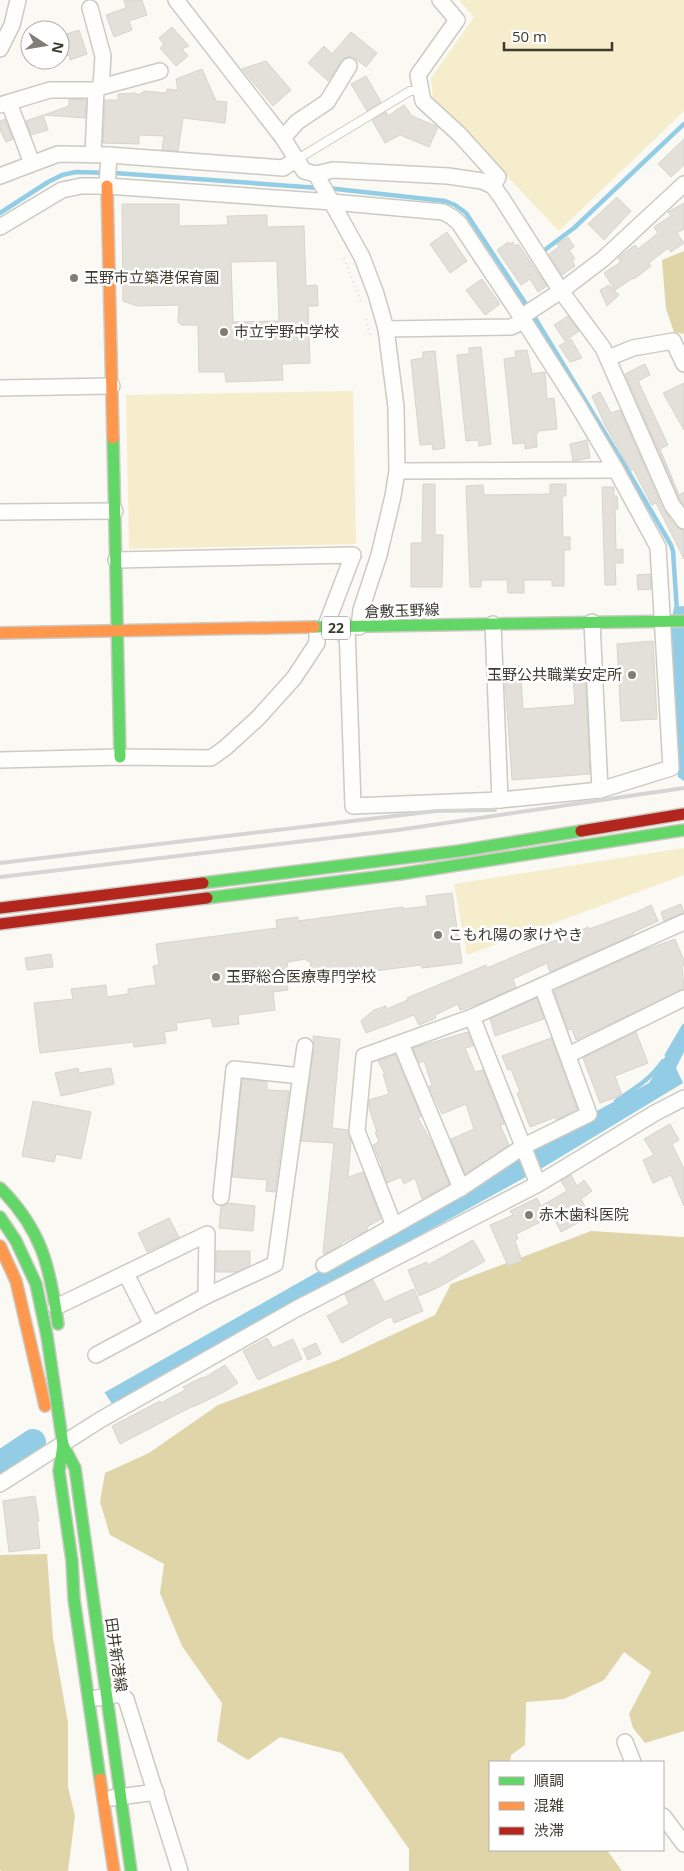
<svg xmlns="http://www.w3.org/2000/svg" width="684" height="1871" font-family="'Open Sans','Noto Sans JP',sans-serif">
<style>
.green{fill:#f6edcd}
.forest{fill:#e0d4a9}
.water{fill:#93cde5}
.pier{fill:#faf9f4}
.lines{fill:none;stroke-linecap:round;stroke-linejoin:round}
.stream{stroke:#93cde5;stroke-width:4.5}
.river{stroke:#93cde5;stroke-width:26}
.building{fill:#e2e0d9;stroke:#d6d4cd;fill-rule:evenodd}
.lane-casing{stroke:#cccac2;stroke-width:10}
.street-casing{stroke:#cccac2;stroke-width:18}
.fast-casing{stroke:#cccac2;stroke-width:14}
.slow-casing{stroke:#cccac2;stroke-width:14}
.jam-casing{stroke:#cccac2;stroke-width:14}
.path{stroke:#dcdcda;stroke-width:2.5;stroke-dasharray:1 4;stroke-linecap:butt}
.lane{stroke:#fefefd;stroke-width:8}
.street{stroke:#fefefd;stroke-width:15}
.fast{stroke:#63d668;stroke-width:11}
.slow{stroke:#ff974d;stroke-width:11}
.jam{stroke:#b3261e;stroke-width:11}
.rail{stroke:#d5d5d3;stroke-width:4}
.path-bridge{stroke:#dcdcda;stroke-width:2.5;stroke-dasharray:1 4;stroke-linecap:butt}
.poi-dot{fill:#7f7d74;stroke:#fff;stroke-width:2}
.labels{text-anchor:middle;stroke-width:5;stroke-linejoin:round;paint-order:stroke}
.shield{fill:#fff;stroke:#77756d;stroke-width:1}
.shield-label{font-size:14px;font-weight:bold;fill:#3d3a2f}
.poi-label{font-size:15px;fill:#3d3a2f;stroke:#fff;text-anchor:start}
.street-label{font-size:15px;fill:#3d3a2f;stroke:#fff}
</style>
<rect width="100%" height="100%" fill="#faf9f4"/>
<g class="green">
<path d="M459,0H684V111L559,231L433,98L431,78L474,17Z"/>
<path d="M353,391L356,544L129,549L126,395Z"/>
<path d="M684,848V875L467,955L454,884Z"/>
</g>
<g class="forest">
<path d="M684,251V334L674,332L666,309L662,260Z"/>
<path d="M591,1231L684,1237V1731L645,1743L633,1728L629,1714L651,1672L624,1652L604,1680L564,1699L526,1702L525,1745L511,1755L510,1762H490V1850H607L622,1871H409V1849L342,1753L280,1737L248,1760L217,1741L222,1703L182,1646L160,1593L164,1564L110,1535L100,1502L105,1473L149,1453L218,1405L338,1360L435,1315L451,1284Z"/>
<path d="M47,1554L53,1638L68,1723V1787L75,1816L68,1871H2L0,1870V1555Z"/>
</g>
<g class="water">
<path d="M684,606V781L678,777L668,643L674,607Z"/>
<path d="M684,1026V1052L676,1068L683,1083L544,1167L113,1404L33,1455H31L23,1442L26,1440L24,1438L351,1253L533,1145L649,1083Z"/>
<path d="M15,1444L27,1463L0,1480V1453Z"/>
</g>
<path class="pier" d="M103,1390L114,1407L36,1456L34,1431Z"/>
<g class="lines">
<g class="stream">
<path d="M327,188L445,201L455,205L466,213L535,318L625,466L671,545L673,551L677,611"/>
<path d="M0,213L48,182L62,175L76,172L115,173L319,188"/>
<path d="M542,252L574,228L684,124"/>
<path d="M667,1055L684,1026"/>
<path d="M616,1101C634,1089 650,1080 663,1061"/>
</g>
<path class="river" d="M0,1464L33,1442"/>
</g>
<g class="building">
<path d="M124,0H142L147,15L129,21L132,30L114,37L106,15L126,8Z"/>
<path d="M172,27L189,46L182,49L188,56L176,66L160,48L164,44L159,38Z"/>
<path d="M79,30L87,54L70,60L69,55L60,58V42L65,41L63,35Z"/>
<path d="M351,32L377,53L366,67L352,56L344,58L328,81L308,63L324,46L332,54Z"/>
<path d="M266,61L291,90L273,106L242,69Z"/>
<path d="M202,69L216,101L227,102L225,123L183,118L178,151L162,150L164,136L139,135V144L103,143L105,100H118V94L136,93L138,95L145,91L166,93L167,89L178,90L176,79Z"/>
<path d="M366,76L381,102L367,111L351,84Z"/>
<path d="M69,99L86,100L85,118L44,115L69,106Z"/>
<path d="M404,105L412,116L438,127L429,147L400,135L385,143L372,120L386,112L388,116Z"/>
<path d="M43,115L48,130L31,135L26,121Z"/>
<path d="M5,119L13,139L6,142L0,130V121Z"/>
<path d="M684,139V165L671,177L658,164Z"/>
<path d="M617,197L631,211L604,240L588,224Z"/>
<path d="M684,203V229L677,233L684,243L671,252L668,248L649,263L651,266L634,279L633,278L615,290L604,273L621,262L618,258L635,245L638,249L658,233L654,227L671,216L668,212Z"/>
<path d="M122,204H179V226L228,225L227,216L267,215V227L304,226L306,286L317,285L318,306H308L310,363L282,364L283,380L226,382L225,372H199L198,325H182L178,322L179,305L137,306L123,301ZM277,261L279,321L233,322L231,262Z"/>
<path d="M447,232L467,261L450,273L430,244Z"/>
<path d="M568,237L574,247L569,250L575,259L572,260L575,266L562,275L549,254L559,247L557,244Z"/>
<path d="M508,242L510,244L513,242L515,246L518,244L547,286L538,292L530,279L521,285L497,250Z"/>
<path d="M482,279L500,304L485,315L466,290Z"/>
<path d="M609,285L619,295L607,306L600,290Z"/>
<path d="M568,316L579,331L565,341L554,325Z"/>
<path d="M571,339L582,358L570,362L559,346Z"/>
<path d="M481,347L491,444L479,446L478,440L466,441L457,355L469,354V348Z"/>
<path d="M527,350L532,374L545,372L547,399L554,398L557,429L538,431V433H536L537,447L525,449V443L513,444L504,359L516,357L515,351Z"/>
<path d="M435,351L445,448L433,450L432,444L420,445L411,360L423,358V352Z"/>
<path d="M645,364L650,375L638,381L668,445L660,449L679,495L684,492V505L680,500L625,374Z"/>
<path d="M684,383V430L663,393Z"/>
<path d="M600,392L611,413L620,410L663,509L676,527L684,530V559L656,503L652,505L633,469L631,471L605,425L592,396Z"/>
<path d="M587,440L590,458L573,461L570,444Z"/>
<path d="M423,484H435V535H443L442,587H411V543H422Z"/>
<path d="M550,484H566V496H562L563,537H570V550H564V586H552V580H524V593H508L507,580H481V587H470L466,486L483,485L484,495L550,494Z"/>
<path d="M602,487H614V496H617L618,509H615L616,550L623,549V563H615L616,585H605Z"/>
<path d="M650,574L651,589L638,590L637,575Z"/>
<path d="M653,641L657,719L621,721L617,644Z"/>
<path d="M520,666L523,709L575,705L573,676L585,675L590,774L512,780L504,667Z"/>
<path d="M452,893L462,963L422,968L421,965L312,979L310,961H307L306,959L288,962L286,973L288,990L273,992L275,1010L238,1015L239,1024L213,1027L211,1018L176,1023L177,1030L164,1032L166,1043L134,1047L133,1042L40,1053L34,1003L73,999L71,989L106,985L107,997L128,994V989L156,985L153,966L159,965L156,944L277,928L276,920L298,917V921L403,907V909L428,906L426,896Z"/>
<path d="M681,904L684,913L664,921L661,912Z"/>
<path d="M651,905L658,921L632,933L633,935L550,972L547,963L513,979L516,987L484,1002L460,1010L458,1004L435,1015L436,1018L419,1025L414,1015L366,1033L361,1021L374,1010L386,1006L387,1009L408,1000L407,998L486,965L487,968L539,946L569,936L588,927L589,929L636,912Z"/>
<path d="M675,939L684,961V965L682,966L684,989L576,1040L572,1029L568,1030L554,991L639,952Z"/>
<path d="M51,954L53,967L27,970L25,958Z"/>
<path d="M537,998L544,1019L495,1036L490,1019Z"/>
<path d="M468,1032L473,1046L465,1048L475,1072L483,1070L504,1124L500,1125L509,1145L465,1174L451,1139L474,1129L466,1104L442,1114L429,1086L432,1085L424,1061L419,1063L413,1048Z"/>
<path d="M636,1032L648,1063L615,1076L622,1095L600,1103L583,1058Z"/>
<path d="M313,1036L340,1039L332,1128L348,1130L351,1142L348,1177L363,1172L381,1219L367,1227L368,1230L341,1243V1245L325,1254L323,1253L334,1143L301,1141L314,1047Z"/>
<path d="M551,1038L577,1109L556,1120V1117L530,1127L517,1093L520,1092L511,1069L508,1070L502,1056Z"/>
<path d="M395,1055L421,1116L418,1118L433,1145L449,1184L422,1199L415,1178L404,1184L401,1177L387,1183L381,1166H382L373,1145L379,1142L375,1132H377L369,1108V1100L389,1094L383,1074H385L378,1061Z"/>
<path d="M78,1068L79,1073L111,1068L114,1084L61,1096L55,1073Z"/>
<path d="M242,1079L267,1082V1090L289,1091L275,1192L266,1191L267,1180L232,1177Z"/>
<path d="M33,1101L91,1112L81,1159L56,1154L54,1162L22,1156Z"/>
<path d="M670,1124L679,1140L672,1144L684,1169V1206L671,1175L653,1183L643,1160L654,1155L644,1139Z"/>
<path d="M571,1175L577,1186L584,1180L592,1191L581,1199L590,1216L561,1232L553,1216L516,1234L518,1239L515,1241L522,1261L508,1266L490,1225L513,1215L510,1211L537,1198L541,1206L567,1191L561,1181Z"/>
<path d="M228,1203L255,1206L253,1231L219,1228L221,1206Z"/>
<path d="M169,1218L179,1237L147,1252L138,1233Z"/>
<path d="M473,1240L485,1261L439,1287L419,1296L408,1270L427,1262L428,1265Z"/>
<path d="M216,1251H250V1265L236,1272H216Z"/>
<path d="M373,1280L384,1302L414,1289L423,1311L394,1323L391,1316L342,1343L327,1316L349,1304L345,1294Z"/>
<path d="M267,1338L273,1348L293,1339L302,1359L258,1380L243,1351Z"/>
<path d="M316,1343L321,1354L308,1360L303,1349Z"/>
<path d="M225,1365L238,1383L224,1392L193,1407V1406L120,1444L112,1426L160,1401L161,1403L185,1390L183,1387L203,1377L204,1378Z"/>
<path d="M35,1496L39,1521L37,1522L40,1548L9,1552L3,1501Z"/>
</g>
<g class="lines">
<g class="lane-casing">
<path id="lane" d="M296,160L410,91H421"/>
</g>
<g class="street-casing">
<g id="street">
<path d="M176,0L283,138L304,171L316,174L333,170L448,176L482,181L493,186L501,197L561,291L603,348L672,505L684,521"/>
<path d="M440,0L457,20L418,75L423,101L459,134L498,177L493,186"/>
<path d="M90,8L103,56L101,87"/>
<path d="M0,49L12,25L18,0"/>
<path d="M9,103L32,163"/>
<path d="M0,105L50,90H96"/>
<path d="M283,138L297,122L327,102L349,66"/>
<path d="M93,154L96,90L101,87L160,71"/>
<path d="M316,174L362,257L376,294L386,329L396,407L397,471L393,496L379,555L361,610L359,627"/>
<path d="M0,176L58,154L109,155L283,168L296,160"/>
<path d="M107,186L109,155"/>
<path d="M0,227L62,190L81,186H107L332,202L443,212L452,217L459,223L524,321L577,404L616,470L658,547L671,768L600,790L500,800L353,806L347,627"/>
<path d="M521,317L561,291L603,259L684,184"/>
<path d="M386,329L511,327L524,321"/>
<path d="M608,358L633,348L673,341L684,364"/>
<path d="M0,388L112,386"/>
<path d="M397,471L616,470"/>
<path d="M0,512L115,511"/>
<path d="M116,560L353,555L325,628"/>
<path d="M592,622L600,790"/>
<path d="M493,624L500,800"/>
<path d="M0,760L120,757L211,758L225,748L258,718L294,678L317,643V629"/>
<path d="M472,1017L538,1184"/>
<path d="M401,1044L461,1188"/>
<path d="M568,1055L684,998"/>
<path d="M221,1197L234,1069L301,1076"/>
<path d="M394,1226L357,1131L364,1056L472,1017L684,922"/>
<path d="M324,1265L461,1188L524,1146L589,1114L542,986"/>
<path d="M126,1274L152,1325"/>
<path d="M206,1296L275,1264L305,1046"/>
<path d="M56,1307L207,1234L206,1296L96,1355"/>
<path d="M0,1484L100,1420L296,1309L538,1184L655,1113L684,1098"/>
<path d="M97,1698L119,1694L126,1699L180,1871"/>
<path d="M625,1742L633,1762"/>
<path d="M112,1798L156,1792"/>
<path d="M663,1816L684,1844"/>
</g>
</g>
<g class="fast-casing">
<g id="fast">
<path d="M113,438L120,757"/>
<path d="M314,627L684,621"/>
<path d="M203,883L459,851L581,831"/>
<path d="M207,898L400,874L684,830"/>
<path d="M0,1188C42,1230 50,1267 58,1324"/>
<path d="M0,1217L16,1241L36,1284L47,1336L63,1445L59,1471L72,1561L74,1599L100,1779"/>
<path d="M63,1445L75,1468L131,1871"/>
</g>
</g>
<g class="slow-casing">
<g id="slow">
<path d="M107,186L113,438"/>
<path d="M0,633L314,627"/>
<path d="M0,1246L16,1281L45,1406"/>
<path d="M100,1779L114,1871"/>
</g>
</g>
<g class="jam-casing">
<g id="jam">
<path d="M581,831L684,814"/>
<path d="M0,908L203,883"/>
<path d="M0,924L207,898"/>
</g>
</g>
<g class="path">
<path d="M344,258L362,304"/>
<path d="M366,319L371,337"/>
</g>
<use href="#lane" class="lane"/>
<use href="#street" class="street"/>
<use href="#fast" class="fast"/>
<use href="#slow" class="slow"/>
<use href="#jam" class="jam"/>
<g class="rail">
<path d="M0,863L436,811L495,810"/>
<path d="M0,877L398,830L684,788"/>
</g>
<path class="path-bridge" d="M337,641H340V617"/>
</g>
<g class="poi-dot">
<circle cx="74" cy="278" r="5"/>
<circle cx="224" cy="332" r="5"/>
<circle cx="632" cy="675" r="5"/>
<circle cx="438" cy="935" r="5"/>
<circle cx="216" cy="977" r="5"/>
<circle cx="529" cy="1215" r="5"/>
</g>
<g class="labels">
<rect class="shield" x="322" y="616.5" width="28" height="23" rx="4"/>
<g class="shield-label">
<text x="336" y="633">22</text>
</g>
<g class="poi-label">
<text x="84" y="283">玉野市立築港保育園</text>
<text x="234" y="337">市立宇野中学校</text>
<text x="622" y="680" text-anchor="end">玉野公共職業安定所</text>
<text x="448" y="940">こもれ陽の家けやき</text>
<text x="226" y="982">玉野総合医療専門学校</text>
<text x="539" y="1220">赤木歯科医院</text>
</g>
<g class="street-label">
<text transform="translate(402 611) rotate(-2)" y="5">倉敷玉野線</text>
<text transform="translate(116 1655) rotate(82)" y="5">田井新港線</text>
</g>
</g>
<rect x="489" y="1761" width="175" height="90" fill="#ffffff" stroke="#b1b0ac"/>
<rect x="499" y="1777" width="25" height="8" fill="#63d668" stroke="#b1b0ac"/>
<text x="534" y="1786" font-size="15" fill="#3d3a2f">順調</text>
<rect x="499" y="1802" width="25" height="8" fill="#ff974d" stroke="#b1b0ac"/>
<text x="534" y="1811" font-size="15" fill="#3d3a2f">混雑</text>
<rect x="499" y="1827" width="25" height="8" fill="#b3261e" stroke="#b1b0ac"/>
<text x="534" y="1836" font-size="15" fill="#3d3a2f">渋滞</text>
<g transform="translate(45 45) rotate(102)"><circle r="24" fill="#ffffff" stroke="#b1b0ac"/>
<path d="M0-4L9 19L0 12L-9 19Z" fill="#7f7d74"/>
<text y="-8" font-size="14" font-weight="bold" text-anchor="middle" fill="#3d3a2f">N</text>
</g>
<path d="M504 42v8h108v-8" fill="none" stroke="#3d3a2f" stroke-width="2.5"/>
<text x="512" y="42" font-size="15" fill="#3d3a2f" stroke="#ffffff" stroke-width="4" paint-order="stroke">50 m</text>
</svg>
